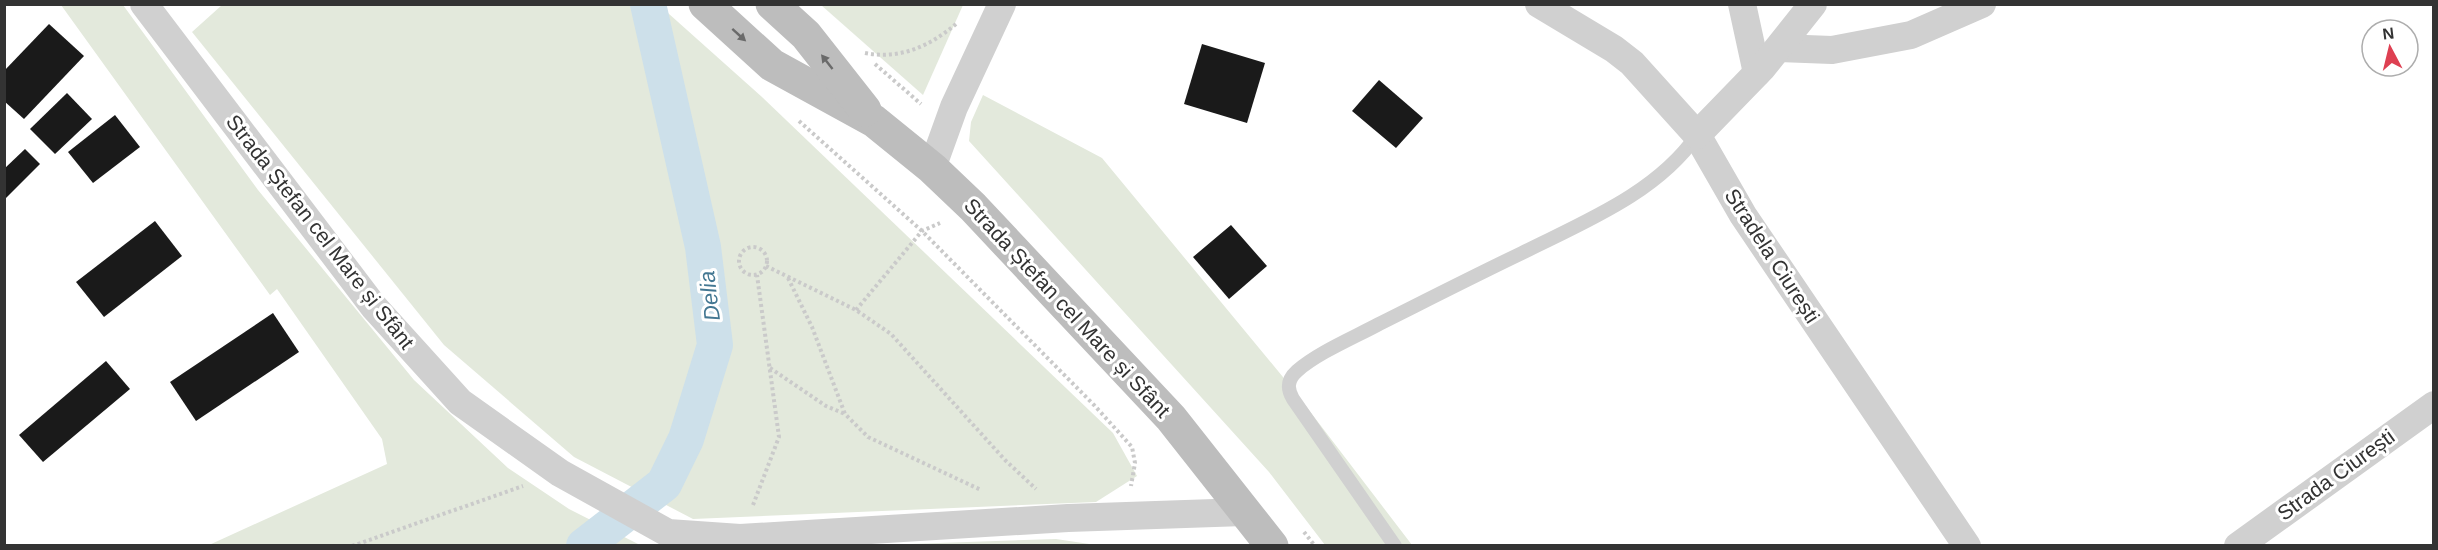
<svg xmlns="http://www.w3.org/2000/svg" width="2438" height="550" font-family="Helvetica,sans-serif">
<style>
.green{fill:#e3e9dc}
.lines{fill:none;stroke-linecap:round;stroke-linejoin:round}
.canal{stroke:#cde0ea;stroke-width:36}
.building{fill:#1a1a1a}
.path{stroke:#cacaca;stroke-width:4;stroke-dasharray:3 3;stroke-linecap:butt}
.lane{stroke:#d0d0d0;stroke-width:14}
.street{stroke:#d0d0d0;stroke-width:28}
.secondary{stroke:#bdbdbd;stroke-width:33}
.oneway{fill:#6a6a6a}
.labels{text-anchor:middle;stroke-width:6;stroke-linejoin:round;paint-order:stroke}
.street-label{font-size:21px;fill:#333;stroke:#fff}
.water-label{font-size:22px;font-style:italic;fill:#437792;stroke:#fff}
</style>
<rect width="100%" height="100%" fill="#fff"/>
<g class="green">
<path d="M61,5H123L258,190L414,380L508,468L569,509L640,545H209L387,464L382,439L277,289L270,295Z"/>
<path d="M222,5H659L762,97L1113,433L1137,476L1096,502L693,519L574,457L444,345L192,32Z"/>
<path d="M821,5H963L923,95Z"/>
<path d="M983,95L1102,158L1292,388L1412,545H1325L1269,472L969,141L971,122Z"/>
<path d="M1056,539L1096,545L851,546Z"/>
</g>
<g class="lines">
<path class="canal" d="M584,546L664,484L686,439L715,345L703,247L648,4"/>
</g>
<g class="building">
<path d="M49,24L84,56L24,119L4,101V71Z"/>
<path d="M1202,44L1265,63L1247,123L1184,104Z"/>
<path d="M1379,80L1423,118L1396,148L1352,111Z"/>
<path d="M67,93L92,119L55,154L30,129Z"/>
<path d="M115,115L140,147L93,183L68,152Z"/>
<path d="M25,149L40,164L4,200V169Z"/>
<path d="M155,221L182,256L104,317L76,282Z"/>
<path d="M1231,225L1267,266L1229,299L1193,257Z"/>
<path d="M273,313L299,352L196,421L170,382Z"/>
<path d="M106,361L130,389L43,462L19,435Z"/>
</g>
<g class="lines">
<g class="path">
<path d="M865,53C899,60 931,46 957,23"/>
<path d="M875,64L921,104"/>
<path d="M799,121L922,231L1094,405L1132,447L1135,463L1131,486"/>
<circle cx="753" cy="261" r="14"/>
<path d="M766,266L856,310L891,334L1005,460L1036,489"/>
<path d="M788,278L812,327L845,414L868,437L981,490"/>
<path d="M856,310L922,231L940,223"/>
<path d="M770,368L826,406L845,414"/>
<path d="M753,505L779,437L757,275"/>
<path d="M1304,532L1315,546"/>
<path d="M352,546L523,486"/>
</g>
<path class="lane" d="M1395,546L1293,399C1287,389 1287,380 1297,371C1317,353 1355,337 1379,324C1427,300 1474,276 1522,253C1584,222 1657,193 1697,135"/>
<g class="street">
<path d="M144,4L374,307L460,402L560,473L668,533L740,538L1068,518L1244,512"/>
<path d="M1539,4L1614,49L1632,63L1697,135L1743,215L1967,546"/>
<path d="M1742,4L1757,73"/>
<path d="M1779,48L1832,50L1911,35L1982,4"/>
<path d="M1697,135L1762,68L1813,4"/>
<path d="M932,168L954,107L1002,4"/>
<path d="M2238,546L2434,405"/>
</g>
<g class="secondary">
<path d="M705,4L772,65L874,121L932,168L973,207L1171,418L1272,546"/>
<path d="M772,4L806,35L865,110"/>
</g>
</g>
<defs><path id="oneway-solid" d="M-6-.8H1V-3.2L6.5 0L1 3.2V.8H-6Z" transform="scale(1.5)"/></defs>
<g class="oneway">
<use href="#oneway-solid" transform="translate(739 35) rotate(42)"/>
<use href="#oneway-solid" transform="translate(827 62) rotate(-128)"/>
</g>
<g class="labels">
<g class="street-label">
<text transform="translate(320 232) rotate(52)" y="7">Strada Ștefan cel Mare și Sfânt</text>
<text transform="translate(1772 256) rotate(57)" y="7">Stradela Ciurești</text>
<text transform="translate(1067 308) rotate(47)" y="7">Strada Ștefan cel Mare și Sfânt</text>
<text transform="translate(2336 475) rotate(-36)" y="7">Strada Ciurești</text>
</g>
<g class="water-label">
<text transform="translate(709 296) rotate(-97)" y="8">Delia</text>
</g>
</g>
<rect width="2438" height="550" fill="none" stroke="#333333" stroke-width="12"/>
<g transform="translate(2390 48) rotate(353)"><circle r="28" fill="#ffffff" stroke="#adadad" stroke-width="1.5"/>
<path d="M0-4.5L10 22L0 15L-10 22Z" fill="#de4052"/>
<text y="-9" font-size="16" font-weight="bold" text-anchor="middle" fill="#333333">N</text>
</g>
</svg>
